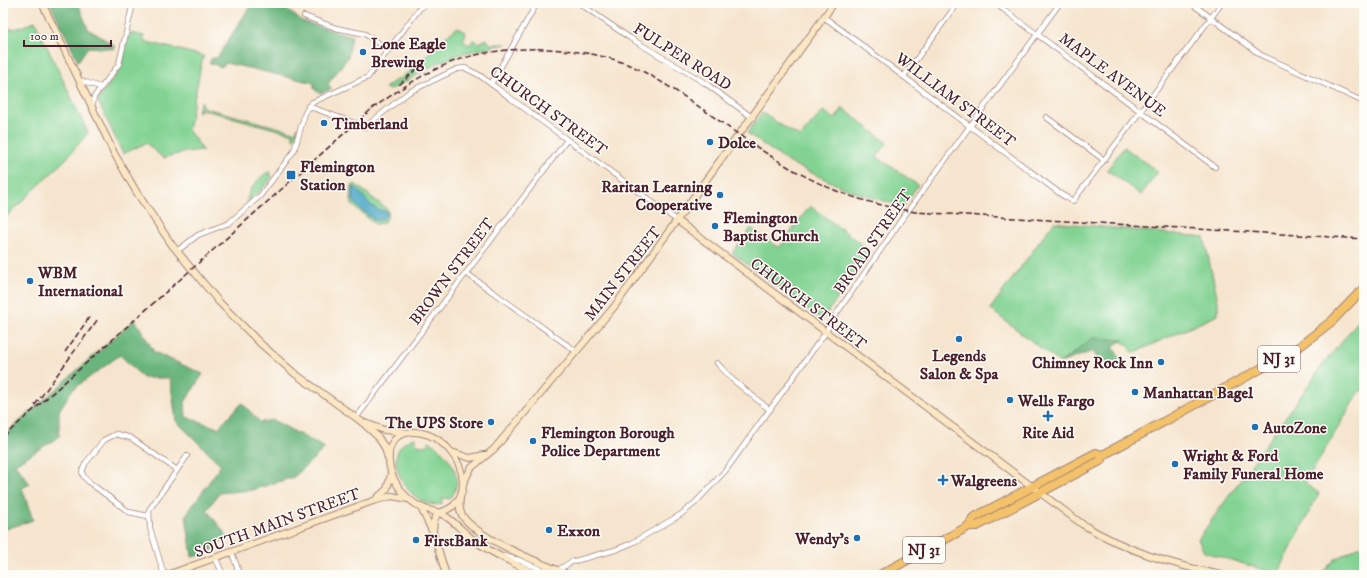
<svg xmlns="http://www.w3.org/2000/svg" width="1367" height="578" font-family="'IM FELL DW Pica',serif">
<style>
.green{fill:#82d393;stroke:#66795f}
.forest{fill:#69b57d;stroke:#5a6a54}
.water{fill:#46a6c5;stroke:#486278}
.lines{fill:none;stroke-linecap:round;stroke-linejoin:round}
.street-casing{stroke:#a0827c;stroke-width:6}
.secondary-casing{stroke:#a0827c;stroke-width:8}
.highway-casing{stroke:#a0827c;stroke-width:10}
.street{stroke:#fff;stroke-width:4.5}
.secondary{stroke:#fbe7c3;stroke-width:6}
.highway{stroke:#f4c26a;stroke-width:8}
.rail{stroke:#4a1f2b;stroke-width:1.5;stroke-dasharray:6 3;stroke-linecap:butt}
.poi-dot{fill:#1f6fb2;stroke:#fdfcf7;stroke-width:1.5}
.labels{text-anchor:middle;stroke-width:3;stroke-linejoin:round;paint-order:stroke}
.shield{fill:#fdfcf7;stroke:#806168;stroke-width:1}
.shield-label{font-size:15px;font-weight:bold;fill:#4a1f2b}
.poi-label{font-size:16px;font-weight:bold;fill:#4a1f2b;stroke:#fdfcf7;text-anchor:start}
.street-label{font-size:16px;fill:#4a1f2b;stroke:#fdfcf7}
</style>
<rect width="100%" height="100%" fill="#fdfcf7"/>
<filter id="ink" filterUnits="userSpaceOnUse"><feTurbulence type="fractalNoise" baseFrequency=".025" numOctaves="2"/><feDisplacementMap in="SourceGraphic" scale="8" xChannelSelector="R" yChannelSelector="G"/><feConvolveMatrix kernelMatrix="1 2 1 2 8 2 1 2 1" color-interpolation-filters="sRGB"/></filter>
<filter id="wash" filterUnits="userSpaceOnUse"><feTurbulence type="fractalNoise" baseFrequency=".012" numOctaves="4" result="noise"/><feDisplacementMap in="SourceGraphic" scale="16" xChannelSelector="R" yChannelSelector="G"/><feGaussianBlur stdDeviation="0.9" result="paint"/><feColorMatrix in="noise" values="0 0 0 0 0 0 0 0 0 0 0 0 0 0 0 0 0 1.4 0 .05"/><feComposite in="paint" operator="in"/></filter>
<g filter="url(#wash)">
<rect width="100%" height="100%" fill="#f6e5ce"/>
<g class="green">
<path d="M35,21L88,133L66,159L3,220V28C16,31 24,26 35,21Z"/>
<path d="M458,27L466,33L463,41L470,45L474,39L478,43L487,39L490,44H506L464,53L440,62L390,90L385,88L397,79H400L437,46L436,44Z"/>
<path d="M131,33L144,36L143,41L204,56L202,61L188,130L203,150L185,152L163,158L146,143L123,154L98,101L99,97L119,71L128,36Z"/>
<path d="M202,101V107L295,132L298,127L296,137L293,139V134L201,109L198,113L200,103Z"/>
<path d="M843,108L887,143L877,157L918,185L903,207L846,189L788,162L747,133L762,113L800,137L823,111L835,119Z"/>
<path d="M1124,147L1158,172L1141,195L1107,170Z"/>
<path d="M270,172L272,177L265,186L247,202C246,193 261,173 270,172Z"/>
<path d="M355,184L388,210V216L383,223L375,224L352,205L350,195L352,186Z"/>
<path d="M810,206L871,251L822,320L732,253L751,228L779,248Z"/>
<path d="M1054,222L1204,237L1218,301V315L1133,353C1126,337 1109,339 1094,338L1060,363L990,309Z"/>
<path d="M1364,314V392L1360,390L1305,484L1319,493L1278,574L1204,552L1198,539L1325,362Z"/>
<path d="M415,438L416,443L420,446L428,445L429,441C448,453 467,478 450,499L442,498V504C409,512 373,448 415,438Z"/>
<path d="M1364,544V575H1320L1335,559Z"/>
</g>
<g class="forest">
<path d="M50,3H78L88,29L114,45V49L88,47L78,61Z"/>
<path d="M252,3H283L282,6L302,21L352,36L348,57L328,84L332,89L320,93L314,89V83L226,63L221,67L210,63V61L212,58H217Z"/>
<path d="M135,319L154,352L203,374L185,402L186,417L218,428L242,403L260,422L273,420L325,448L294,477L252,490L219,493L207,510L227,536L209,553L192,557L186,515L221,465L176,421L170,378H143L120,355L72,390L59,411V437L15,464L30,484L22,488L33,520L3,530V436Z"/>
<path d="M1093,338L1123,340L1113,346L1122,363L1114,371L1100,363L1093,351L1060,363Z"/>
</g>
<path class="water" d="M353,187C363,189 366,210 386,211L387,214C384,218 381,221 375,220L361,210L353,201Z"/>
</g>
<g filter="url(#ink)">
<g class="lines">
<g class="street-casing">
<g id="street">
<path d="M579,3L630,38L705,83L753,118"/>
<path d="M995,3L1215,167"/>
<path d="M1191,3L1261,55L1364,102"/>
<path d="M304,16L336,28L365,34L389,50"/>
<path d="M824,17L1062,195L1073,201L1222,3"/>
<path d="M904,76L958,3"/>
<path d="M79,80L100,87"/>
<path d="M491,84L537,3"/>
<path d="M92,106L94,97L119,64L133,3"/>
<path d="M308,106L365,127L409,92L457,69L465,68L479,75L678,221"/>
<path d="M1046,117L1104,160"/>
<path d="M177,251L198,235L229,223L260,196L294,151L305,113L311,103L368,77L420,8L429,3"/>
<path d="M466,273L577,352"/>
<path d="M717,363L733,380L770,410"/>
<path d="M356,418L567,140"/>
<path d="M148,516L129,512L90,483L84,477L82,472L85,464L104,440L116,434L131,438L177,470"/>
<path d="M232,553L240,575"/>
<path d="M503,556L519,560L547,572H555L571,562L615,550L632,543L680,515L695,503L726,470L826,332L830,323L902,219L1060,3"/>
<path d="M216,559L223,575"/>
<path d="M164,575L150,528L149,510L187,456"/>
</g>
</g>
<g class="secondary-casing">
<g id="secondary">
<path d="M42,3L114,153L137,193L172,245L219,302L261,344L294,373L362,422L378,437L385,448L388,459"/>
<path d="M678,221L1082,524C1126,551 1171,564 1221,575"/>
<path d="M362,422L384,430L404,432"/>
<path d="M451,452L470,458L484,455"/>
<path d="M463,484L471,468L494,449L614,307L834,3"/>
<path d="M377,498L387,489L391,474"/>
<path d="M460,499C459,505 459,510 462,515C475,538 545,565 570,575"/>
<path d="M421,508L434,535L446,575"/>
<path d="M440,513C445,510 451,509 455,504C481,476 438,418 400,435C393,439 389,447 389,455C387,476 404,500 423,508C430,511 438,511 445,516C455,522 462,531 471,538C491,553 516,565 540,575"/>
<path d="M433,531L434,521L438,512"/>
<path d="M167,575L373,501L392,496L408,499"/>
</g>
</g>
<g class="highway-casing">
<g id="highway">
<path d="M969,526H977L1100,461L1103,455L1295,350L1332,321L1364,288"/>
<path d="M880,575L969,526L973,518L1096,453L1103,455"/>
</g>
</g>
<use href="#street" class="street"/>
<use href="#secondary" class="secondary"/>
<use href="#highway" class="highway"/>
<g class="rail">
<path d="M399,85L425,61"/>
<path d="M372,109C398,90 425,72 455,61C507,42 596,45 644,72C706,106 759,156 823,185C853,199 883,206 915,212L1364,239"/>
<path d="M65,352L91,315"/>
<path d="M35,405L98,319"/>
<path d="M3,437L375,106"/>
</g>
</g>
</g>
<g class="poi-dot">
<circle cx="363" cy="52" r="4"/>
<circle cx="324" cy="123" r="4"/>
<circle cx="710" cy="142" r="4"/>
<rect x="286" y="170" width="10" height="10" rx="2"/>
<circle cx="720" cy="195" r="4"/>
<circle cx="715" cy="226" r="4"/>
<circle cx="30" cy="281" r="4"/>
<circle cx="959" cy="339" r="4"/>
<circle cx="1161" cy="362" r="4"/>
<circle cx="1135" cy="392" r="4"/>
<circle cx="1010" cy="400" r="4"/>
<path d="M1046 410h4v4h4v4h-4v4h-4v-4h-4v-4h4z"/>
<circle cx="491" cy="422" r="4"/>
<circle cx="1255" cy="427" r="4"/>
<circle cx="533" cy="441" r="4"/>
<circle cx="1175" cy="464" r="4"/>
<path d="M941 474h4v4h4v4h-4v4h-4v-4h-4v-4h4z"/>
<circle cx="549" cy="530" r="4"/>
<circle cx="857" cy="538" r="4"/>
<circle cx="416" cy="540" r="4"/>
</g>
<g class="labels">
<g class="shield">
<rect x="1258" y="346" width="42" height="26" rx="3"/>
<rect x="903" y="537" width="42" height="26" rx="3"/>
</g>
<g class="shield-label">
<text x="1279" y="364">NJ 31</text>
<text x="924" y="555">NJ 31</text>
</g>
<g class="poi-label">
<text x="371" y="49">Lone Eagle<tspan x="371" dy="18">Brewing</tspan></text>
<text x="332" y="129">Timberland</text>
<text x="718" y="148">Dolce</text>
<text x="300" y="172">Flemington<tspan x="300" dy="18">Station</tspan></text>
<text x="712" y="192" text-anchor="end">Raritan Learning<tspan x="712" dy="18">Cooperative</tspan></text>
<text x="723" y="223">Flemington<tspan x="723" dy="18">Baptist Church</tspan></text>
<text x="38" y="278">WBM<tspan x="38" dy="18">International</tspan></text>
<text x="959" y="361" text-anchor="middle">Legends<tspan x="959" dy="18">Salon &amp; Spa</tspan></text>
<text x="1153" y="368" text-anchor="end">Chimney Rock Inn</text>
<text x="1143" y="398">Manhattan Bagel</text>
<text x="1018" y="406">Wells Fargo</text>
<text x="483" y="428" text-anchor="end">The UPS Store</text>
<text x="1263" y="433">AutoZone</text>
<text x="541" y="438">Flemington Borough<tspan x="541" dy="18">Police Department</tspan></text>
<text x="1048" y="438" text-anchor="middle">Rite Aid</text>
<text x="1183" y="461">Wright &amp; Ford<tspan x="1183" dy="18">Family Funeral Home</tspan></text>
<text x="951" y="486">Walgreens</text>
<text x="557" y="536">Exxon</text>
<text x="849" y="544" text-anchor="end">Wendy's</text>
<text x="424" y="546">FirstBank</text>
</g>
<g class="street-label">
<text transform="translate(683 56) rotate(32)" y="6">FULPER ROAD</text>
<text transform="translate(1113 74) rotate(37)" y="6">MAPLE AVENUE</text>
<text transform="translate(956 99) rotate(37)" y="6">WILLIAM STREET</text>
<text transform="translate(549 110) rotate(36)" y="6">CHURCH STREET</text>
<text transform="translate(872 241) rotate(-55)" y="6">BROAD STREET</text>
<text transform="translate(451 271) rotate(-53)" y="6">BROWN STREET</text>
<text transform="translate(622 273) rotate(-52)" y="6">MAIN STREET</text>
<text transform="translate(809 303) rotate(37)" y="6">CHURCH STREET</text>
<text transform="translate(277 522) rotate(-20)" y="6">SOUTH MAIN STREET</text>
</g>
</g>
<rect width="1367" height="578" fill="none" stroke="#fdfcf7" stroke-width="16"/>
<path d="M24 40v6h87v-6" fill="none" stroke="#4a1f2b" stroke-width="2"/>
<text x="30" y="40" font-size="12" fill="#4a1f2b" stroke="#fdfcf7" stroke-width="3" paint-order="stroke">100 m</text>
</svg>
